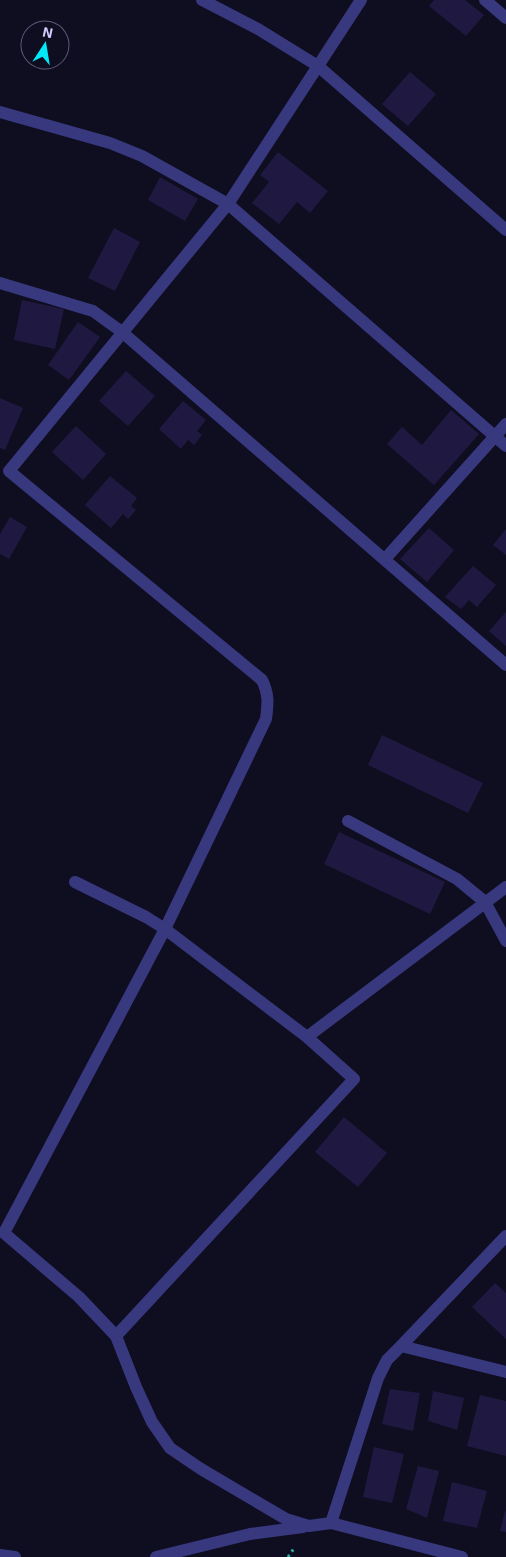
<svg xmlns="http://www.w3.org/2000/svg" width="506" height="1557" font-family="'Exo 2',sans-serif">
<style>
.building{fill:#1f1941}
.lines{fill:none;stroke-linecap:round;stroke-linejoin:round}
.path{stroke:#2eb1a4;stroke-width:3;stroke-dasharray:2.5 4;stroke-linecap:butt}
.street{stroke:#38387f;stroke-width:12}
</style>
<rect width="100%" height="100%" fill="#0f0d20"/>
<g class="building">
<path d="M434,0H465L484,15L466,36L429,6Z"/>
<path d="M410,72L436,94L408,126L382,104Z"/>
<path d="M278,152L328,191L310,213L297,202L279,224L252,203L269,182L260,175Z"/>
<path d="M160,177L198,199L185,221L148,200Z"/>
<path d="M114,228L140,242L115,291L88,278Z"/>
<path d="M22,300L64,309L55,349L14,340Z"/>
<path d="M78,322L100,337L69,380L48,365Z"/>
<path d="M126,371L155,396L128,426L99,401Z"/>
<path d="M0,398L23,408L5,450L0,448Z"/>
<path d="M183,401L206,420L197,431L202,435L194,445L188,440L181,449L159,429Z"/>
<path d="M451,410L479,434L434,485L387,444L402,427L422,445Z"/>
<path d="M76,426L106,454L83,480L52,452Z"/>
<path d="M110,476L137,498L131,506L136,510L128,519L123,514L111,528L85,505Z"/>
<path d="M10,517L27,527L9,559L0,554V534Z"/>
<path d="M429,528L454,550L427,582L400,559Z"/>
<path d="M506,529V555L493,545Z"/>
<path d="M473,566L496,585L477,607L469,600L461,609L445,597Z"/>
<path d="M506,612V646L489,631Z"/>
<path d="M382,735L483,783L468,813L368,765Z"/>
<path d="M339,832L445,882L430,914L324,864Z"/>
<path d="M344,1117L387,1153L358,1187L315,1152Z"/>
<path d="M495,1283L506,1293V1339L472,1307Z"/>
<path d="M390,1389L420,1393L413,1431L382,1424Z"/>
<path d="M433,1391L464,1398L457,1430L428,1421Z"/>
<path d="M480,1395L506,1401V1456L467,1446Z"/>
<path d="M374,1447L404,1454L392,1503L363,1497Z"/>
<path d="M418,1466L439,1471L427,1518L406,1509Z"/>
<path d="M452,1482L487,1491L477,1528L443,1521Z"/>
<path d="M505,1511L506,1512V1532L500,1531Z"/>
</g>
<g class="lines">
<path class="path" d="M288,1557L295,1547"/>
<g class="street">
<path d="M202,0L258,29L318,66L506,230"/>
<path d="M361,0L228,204L9,471L262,680C269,694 268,704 266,719L165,929L4,1233L79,1297L116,1336L136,1387L152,1422L170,1448L201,1469L286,1519L309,1526L331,1523L462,1557"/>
<path d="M485,0L506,18"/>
<path d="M0,112L110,143L142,156L228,204L506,446"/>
<path d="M0,283L93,311L122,332L506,665"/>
<path d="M385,559L506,424"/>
<path d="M348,821L457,879L485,902L506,941"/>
<path d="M75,882L146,917L165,929L307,1037L354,1079L116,1336"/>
<path d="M307,1037L506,887"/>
<path d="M401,1346L506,1236"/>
<path d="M331,1523L378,1378L387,1360L401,1346L506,1372"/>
<path d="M0,1555L15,1557"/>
<path d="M156,1557L250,1534L303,1527"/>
</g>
</g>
<g transform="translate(45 45) rotate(12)"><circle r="24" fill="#0f0d20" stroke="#5c5979"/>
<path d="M0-4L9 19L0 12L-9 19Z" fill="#01e8f6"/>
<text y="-8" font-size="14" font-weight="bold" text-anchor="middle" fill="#d0ccff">N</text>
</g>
</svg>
